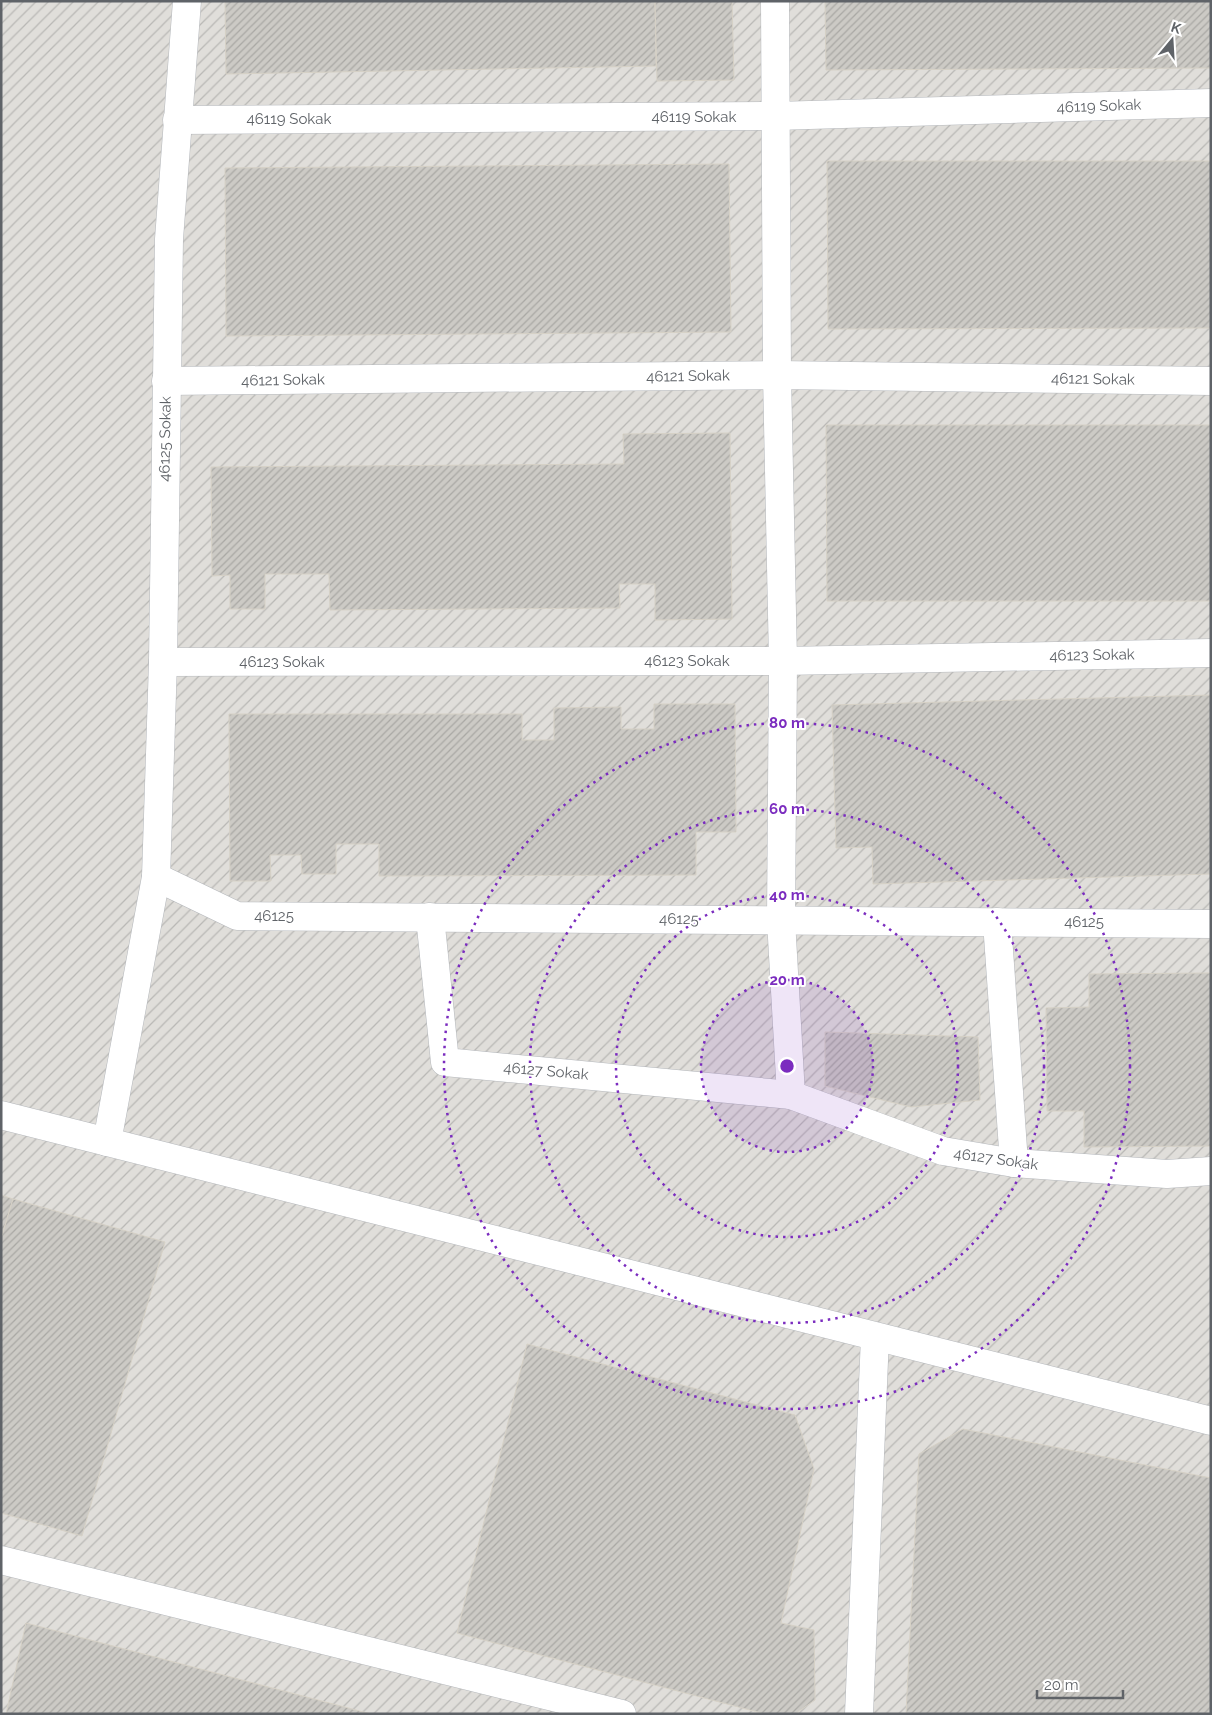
<svg xmlns="http://www.w3.org/2000/svg" width="1212" height="1715" font-family="Raleway,sans-serif">
<style>
.industrial{fill:url(#industrial-furrows)}
.building{fill:url(#building-hatch);stroke:#d6d1c6}
.lines{fill:none;stroke-linecap:round;stroke-linejoin:round}
.minor-casing{stroke:#b5b8bc;stroke-width:29}
.minor{stroke:#fff;stroke-width:28}
.ring{fill:none;stroke:#7b2cbf;stroke-width:2.5;stroke-dasharray:2.5 5}
.labels{text-anchor:middle;stroke-width:4;stroke-linejoin:round;paint-order:stroke}
.street-label{font-size:15px;fill:#5f6368;stroke:#fff}
.centre{fill:#7b2cbf;stroke:#fff;stroke-width:2.5}
.ring-label{font-size:15px;text-anchor:middle;font-weight:bold;fill:#7b2cbf;stroke:#fff;stroke-width:4;stroke-linejoin:round;paint-order:stroke}
</style>
<defs>
<pattern id="industrial-furrows" width="10" height="10" patternUnits="userSpaceOnUse" patternTransform="scale(1.25)"><rect width="10" height="10" fill="#e0deda"/><path d="M-1 1l2-2M0 10L10 0M9 11l2-2" fill="none" stroke="#b9b8b5"/></pattern>
<pattern id="building-hatch" width="6" height="6" patternUnits="userSpaceOnUse" patternTransform="scale(1.25)"><rect width="6" height="6" fill="#cccac5"/><path d="M-1 1l2-2M0 6l6-6M5 7l2-2" fill="none" stroke="#a9a8a4"/></pattern>
</defs>
<rect width="100%" height="100%" fill="#f1efe8"/>
<rect class="industrial" x="1" y="1" width="1210" height="1713"/>
<g class="building">
<path d="M225,1H655L656,66L226,74Z"/>
<path d="M655,1H732L734,80L657,81Z"/>
<path d="M825,1H1211V68L826,70Z"/>
<path d="M827,161H1211V328L828,329Z"/>
<path d="M729,164L731,332L226,336L225,168Z"/>
<path d="M826,425H1211V601H827Z"/>
<path d="M730,433L732,619L655,620V584H619L620,608L330,610L329,574H265V609H230V575L212,576L211,467L624,464L623,434Z"/>
<path d="M1211,695V874L873,884L872,847L836,848L832,705Z"/>
<path d="M654,704H735L736,832H696V875L379,876V844H336V874H302L301,855H270L271,881H230L229,714H522V740H554V708L621,707V729H654Z"/>
<path d="M1211,973V1146L1084,1147V1111H1047L1046,1008L1089,1007V974Z"/>
<path d="M825,1032L978,1037L980,1100L911,1107L825,1086Z"/>
<path d="M1,1195L13,1199L1,1239Z"/>
<path d="M13,1199L165,1242L82,1536L1,1513V1239Z"/>
<path d="M527,1344L795,1415L814,1469L781,1623L814,1630L815,1700L795,1714H765L457,1633Z"/>
<path d="M963,1429L1211,1478V1714H906L919,1454Z"/>
<path d="M26,1623L371,1714H6Z"/>
</g>
<g class="lines">
<g class="minor-casing">
<g id="minor">
<path d="M775,1L777,375L783,661L781,920L791,1095L943,1151L1014,1163L1167,1174L1211,1171"/>
<path d="M177,120L776,116L1211,103"/>
<path d="M166,381L777,375L1211,381"/>
<path d="M163,662L783,661L1211,653"/>
<path d="M156,877L237,916L1211,924"/>
<path d="M430,917L445,1062L791,1095"/>
<path d="M997,922L1014,1163"/>
<path d="M1,1115L1211,1421"/>
<path d="M107,1142L156,877L163,662L169,239L187,1"/>
<path d="M1,1560L622,1714"/>
<path d="M859,1714L875,1337"/>
</g>
</g>
<use href="#minor" class="minor"/>
</g>
<circle cx="787" cy="1066" r="86" fill="#7b2cbf" fill-opacity=".12"/>
<g class="ring">
<circle cx="787" cy="1066" r="86"/>
<circle cx="787" cy="1066" r="171"/>
<circle cx="787" cy="1066" r="257"/>
<circle cx="787" cy="1066" r="343"/>
</g>
<g class="labels">
<g class="street-label">
<text transform="translate(1099 106) rotate(-2)" y="5">46119 Sokak</text>
<text x="694" y="122">46119 Sokak</text>
<text x="289" y="124">46119 Sokak</text>
<text transform="translate(688 376) rotate(-1)" y="5">46121 Sokak</text>
<text transform="translate(1093 379) rotate(1)" y="5">46121 Sokak</text>
<text transform="translate(283 380) rotate(-1)" y="5">46121 Sokak</text>
<text transform="translate(165 439) rotate(-89)" y="5">46125 Sokak</text>
<text transform="translate(1092 655) rotate(-1)" y="5">46123 Sokak</text>
<text x="687" y="666">46123 Sokak</text>
<text x="282" y="667">46123 Sokak</text>
<text x="274" y="921">46125</text>
<text transform="translate(679 919) rotate(1)" y="5">46125</text>
<text x="1084" y="927">46125</text>
<text transform="translate(546 1071) rotate(5)" y="5">46127 Sokak</text>
<text transform="translate(996 1159) rotate(8)" y="5">46127 Sokak</text>
</g>
</g>
<circle cx="787" cy="1066" r="8" class="centre"/>
<g class="ring-label">
<text x="787" y="728">80 m</text>
<text x="787" y="814">60 m</text>
<text x="787" y="900">40 m</text>
<text x="787" y="985">20 m</text>
</g>
<rect width="1212" height="1715" fill="none" stroke="#5f6368" stroke-width="5"/>
<g transform="translate(1172 40) rotate(18)" stroke="#ffffff" stroke-width="4" paint-order="stroke">
<path d="M0-4L9 19L0 12L-9 19Z" fill="#5f6368"/>
<text y="-8" font-size="14" font-weight="bold" text-anchor="middle" fill="#5f6368">K</text>
</g>
<path d="M1037 1690v8h86v-8" fill="none" stroke="#5f6368" stroke-width="2.5"/>
<text x="1044" y="1690" font-size="15" fill="#5f6368" stroke="#ffffff" stroke-width="4" paint-order="stroke">20 m</text>
</svg>
